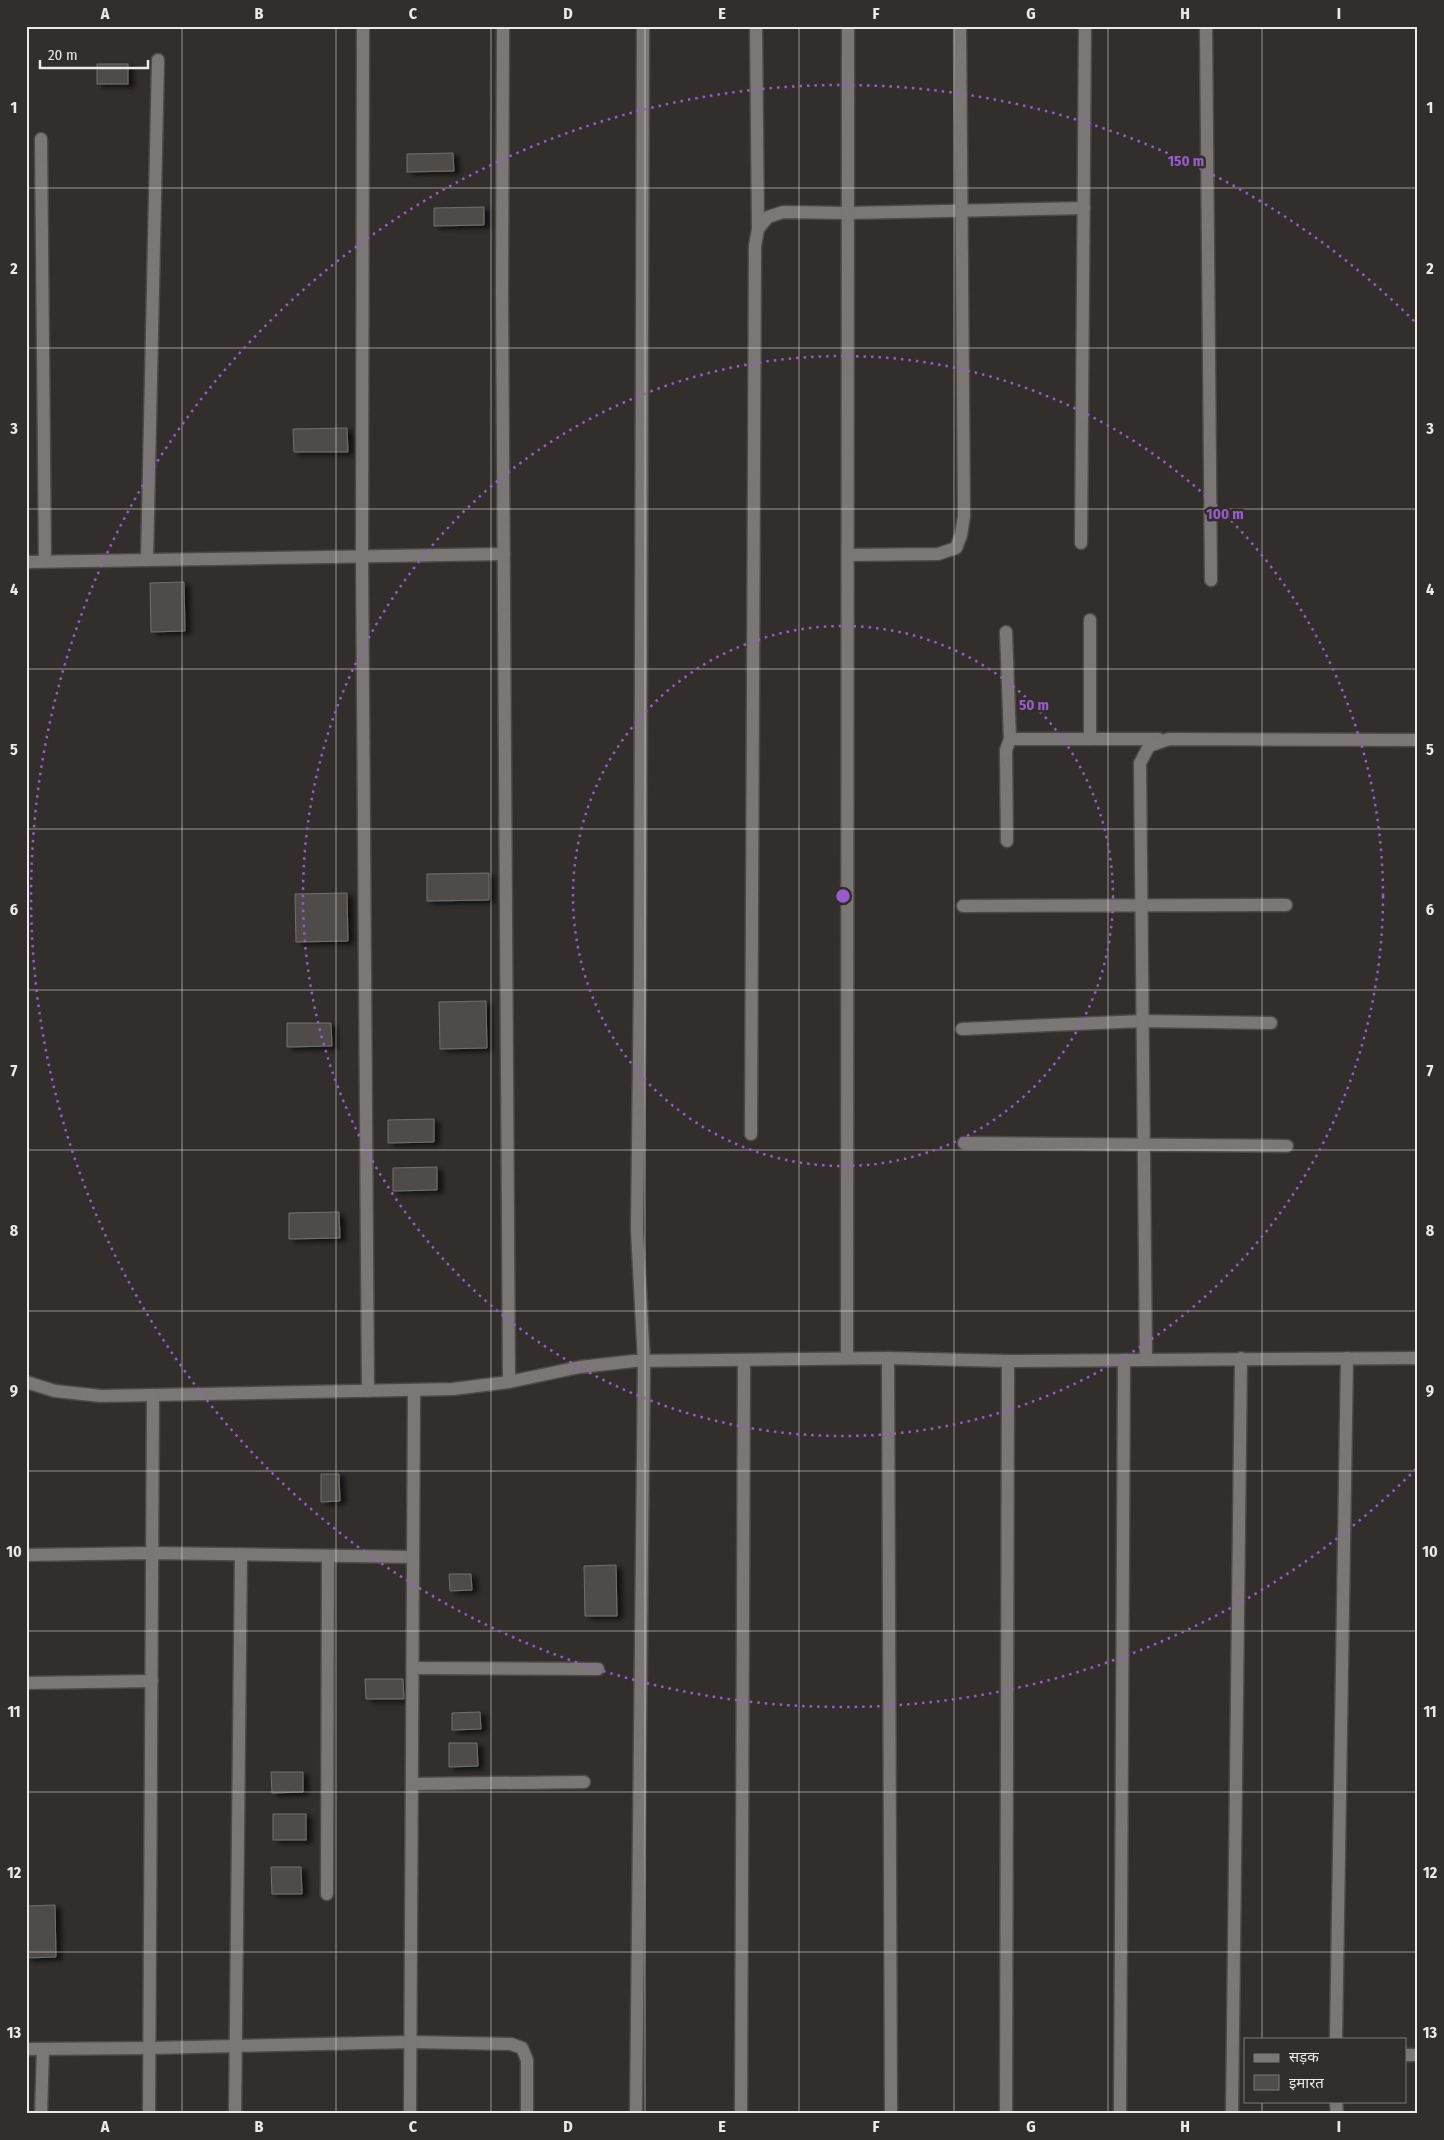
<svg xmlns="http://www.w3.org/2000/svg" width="1444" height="2140" font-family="'Fira Sans Condensed','Noto Sans Devanagari',sans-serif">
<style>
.building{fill:#504c49;stroke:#726f6c;filter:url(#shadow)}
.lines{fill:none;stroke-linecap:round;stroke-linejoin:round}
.minor-casing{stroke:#4c4947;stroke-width:15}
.minor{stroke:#7b7774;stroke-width:12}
.grid{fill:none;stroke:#eceae8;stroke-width:1;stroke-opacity:0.55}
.ring{fill:none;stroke:#975cc9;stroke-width:2.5;stroke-dasharray:2.5 5}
.centre{fill:#975cc9;stroke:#312e2b;stroke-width:2.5}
.ring-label{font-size:15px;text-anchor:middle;font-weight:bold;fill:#975cc9;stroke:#312e2b;stroke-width:5;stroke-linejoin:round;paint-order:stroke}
.neatline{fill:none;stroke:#eceae8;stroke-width:2}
.grid-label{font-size:16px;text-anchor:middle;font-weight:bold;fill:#eceae8}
</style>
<defs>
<filter id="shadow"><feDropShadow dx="5.5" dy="3" stdDeviation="2.5" flood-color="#0009"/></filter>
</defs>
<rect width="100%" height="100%" fill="#312e2b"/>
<g class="building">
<rect x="97" y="64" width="31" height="20"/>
<path d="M453,153L454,171L407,172V154Z"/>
<path d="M484,207V225L434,226V208Z"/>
<path d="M347,428L348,452H294L293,429Z"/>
<path d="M184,582L185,631L151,632L150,583Z"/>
<path d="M489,873V900L427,901V874Z"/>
<path d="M347,893L348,941L296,942L295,894Z"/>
<path d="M486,1001L487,1048L440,1049L439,1002Z"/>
<path d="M287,1023H331L332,1046L287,1047Z"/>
<path d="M434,1119V1142L388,1143V1120Z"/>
<path d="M437,1167V1190L393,1191V1168Z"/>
<path d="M339,1212L340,1238L289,1239V1213Z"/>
<path d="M321,1474H339L340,1501L321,1502Z"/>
<path d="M616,1565L617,1616H585L584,1566Z"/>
<path d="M449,1574H471L472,1590L450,1591Z"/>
<path d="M365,1679H403L404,1699H366Z"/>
<path d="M480,1712L481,1729L452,1730V1713Z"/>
<path d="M449,1743H477L478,1766L449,1767Z"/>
<path d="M271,1772H303V1792L272,1793Z"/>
<rect x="273" y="1814" width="33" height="26"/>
<path d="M271,1867H301L302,1894H272Z"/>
<path d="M55,1905L56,1957L26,1958V1906Z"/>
</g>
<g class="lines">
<g class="minor-casing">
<g id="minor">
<path d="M363,26L362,555L368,1391"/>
<path d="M503,26L502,294L509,1382"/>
<path d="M756,26L758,229"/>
<path d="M1206,26L1211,580"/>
<path d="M41,139L45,561"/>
<path d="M1081,543L1085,26"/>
<path d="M848,555L938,554L956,548L961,535L964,516L960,26"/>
<path d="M147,560L158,60"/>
<path d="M26,562L504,554"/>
<path d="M1006,632L1010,739"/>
<path d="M1090,739V620"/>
<path d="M1007,841L1006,750L1010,739H1159"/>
<path d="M963,906L1286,905"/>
<path d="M962,1029L1143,1021L1271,1023"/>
<path d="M751,1134L755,246L758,229L768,217L783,212L848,213L1084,208"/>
<path d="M964,1143L1287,1146"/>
<path d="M847,1358L848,26"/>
<path d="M888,1358L891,2114"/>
<path d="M1146,1359L1140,763L1149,746L1169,739L1418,740"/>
<path d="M26,1382L55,1391L101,1396L453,1389L509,1382L580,1367L634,1361L888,1358L1008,1361L1418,1358"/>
<path d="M26,1555L152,1553L413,1557"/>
<path d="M413,1668L598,1669"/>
<path d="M26,1683L152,1681"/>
<path d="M412,1784L584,1782"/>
<path d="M327,1894L328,1556"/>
<path d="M1336,2039L1347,1358"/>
<path d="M26,2049L150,2048L411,2042L511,2044L522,2048L527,2060V2114"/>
<path d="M1405,2055H1418"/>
<path d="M1336,2101L1337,2114"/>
<path d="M41,2114L43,2049"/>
<path d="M149,2114L153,1395"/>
<path d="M235,2114L241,1554"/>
<path d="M410,2114L414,1390"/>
<path d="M636,2114L644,1362L637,1230L640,977L643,26"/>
<path d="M741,2114L744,1361"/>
<path d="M1006,2114L1008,1361"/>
<path d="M1120,2114L1124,1360"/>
<path d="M1232,2114L1241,1358"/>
</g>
</g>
<use href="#minor" class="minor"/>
</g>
<path class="grid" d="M182,26V2114M336,26V2114M491,26V2114M645,26V2114M799,26V2114M954,26V2114M1108,26V2114M1262,26V2039M26,188H1418M26,348H1418M26,509H1418M26,669H1418M26,829H1418M26,990H1418M26,1150H1418M26,1311H1418M26,1471H1418M26,1631H1418M26,1792H1418M26,1952H1418M1262,2101V2114"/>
<g class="ring">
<circle cx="843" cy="896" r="270"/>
<circle cx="843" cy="896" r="540"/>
<path d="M1416 1469A811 811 0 1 1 1416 323"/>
</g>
<circle cx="843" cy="896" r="8" class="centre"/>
<g class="ring-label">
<text x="1186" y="166">150 m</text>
<text x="1225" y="519">100 m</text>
<text x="1034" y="710">50 m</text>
</g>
<rect width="1444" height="2140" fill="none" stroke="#312e2b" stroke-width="55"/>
<rect x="1244" y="2038" width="162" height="65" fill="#312e2b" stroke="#7c7977"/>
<rect x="1254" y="2054" width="25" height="8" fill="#7b7774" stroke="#7c7977"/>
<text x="1289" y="2062" font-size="15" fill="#eceae8">सड़क</text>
<rect x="1254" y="2075" width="25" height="15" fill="#504c49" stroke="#7c7977"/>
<text x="1289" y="2088" font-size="15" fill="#eceae8">इमारत</text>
<path d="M40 60v8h108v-8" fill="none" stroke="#eceae8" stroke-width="2.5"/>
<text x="48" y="60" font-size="15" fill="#eceae8" stroke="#312e2b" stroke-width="4" paint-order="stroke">20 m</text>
<rect x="28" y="28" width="1388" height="2084" class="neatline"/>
<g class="grid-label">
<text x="105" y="19">A</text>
<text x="259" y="19">B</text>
<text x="413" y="19">C</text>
<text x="568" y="19">D</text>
<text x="722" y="19">E</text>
<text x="876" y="19">F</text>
<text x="1031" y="19">G</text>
<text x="1185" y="19">H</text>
<text x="1339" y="19">I</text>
<text x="14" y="113">1</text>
<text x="1430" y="113">1</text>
<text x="14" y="274">2</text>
<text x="1430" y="274">2</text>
<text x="14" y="434">3</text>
<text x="1430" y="434">3</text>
<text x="14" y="595">4</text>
<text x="1430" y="595">4</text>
<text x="14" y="755">5</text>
<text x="1430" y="755">5</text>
<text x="14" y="915">6</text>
<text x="1430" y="915">6</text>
<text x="14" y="1076">7</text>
<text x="1430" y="1076">7</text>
<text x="14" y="1236">8</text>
<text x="1430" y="1236">8</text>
<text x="14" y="1396">9</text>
<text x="1430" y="1396">9</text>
<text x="14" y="1557">10</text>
<text x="1430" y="1557">10</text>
<text x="14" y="1717">11</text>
<text x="1430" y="1717">11</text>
<text x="14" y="1878">12</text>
<text x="1430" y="1878">12</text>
<text x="14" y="2038">13</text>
<text x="1430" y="2038">13</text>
<text x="105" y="2132">A</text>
<text x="259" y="2132">B</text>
<text x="413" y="2132">C</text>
<text x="568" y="2132">D</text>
<text x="722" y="2132">E</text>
<text x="876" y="2132">F</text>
<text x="1031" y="2132">G</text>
<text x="1185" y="2132">H</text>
<text x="1339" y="2132">I</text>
</g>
</svg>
